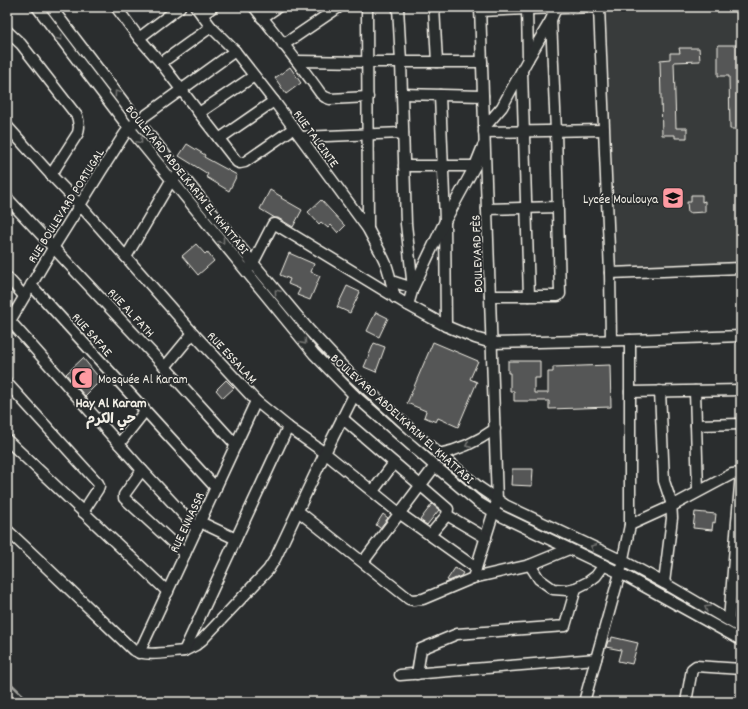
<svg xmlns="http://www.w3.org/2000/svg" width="748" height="709" font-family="Dekko,'Playpen Sans Arabic',sans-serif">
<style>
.built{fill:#373a3a}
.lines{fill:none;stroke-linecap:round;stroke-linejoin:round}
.stream{stroke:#9f9f9a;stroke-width:2.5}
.building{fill:#555756;stroke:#f4f1e8}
.minor-casing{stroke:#f4f1e8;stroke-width:13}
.minor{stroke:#2a2d2e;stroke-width:10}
.oneway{stroke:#71726f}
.labels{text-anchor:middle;stroke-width:3.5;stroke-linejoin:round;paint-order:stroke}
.street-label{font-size:13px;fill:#f4f1e8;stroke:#2a2d2e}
.poi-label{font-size:13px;fill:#f4f1e8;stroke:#2a2d2e;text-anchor:end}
.neighbourhood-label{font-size:14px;font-weight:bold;fill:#f4f1e8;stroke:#2a2d2e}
</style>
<rect width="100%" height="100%" fill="#2a2d2e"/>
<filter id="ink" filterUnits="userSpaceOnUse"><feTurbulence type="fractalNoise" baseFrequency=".025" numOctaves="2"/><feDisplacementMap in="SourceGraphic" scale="8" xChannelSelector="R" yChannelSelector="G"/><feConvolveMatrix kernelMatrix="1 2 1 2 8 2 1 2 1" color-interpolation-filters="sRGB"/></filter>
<g filter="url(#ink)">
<path class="built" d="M599,7H741V266L608,271Z"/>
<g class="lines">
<path class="stream" d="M7,680L30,702"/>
</g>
<g class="building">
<path d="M718,45H741V129H730L729,76H718Z"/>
<path d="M679,48H699L700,61L674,62L676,128H687V138H675V135H662L660,60L670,59V53H680Z"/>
<path d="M290,67L301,83L286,94L275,78Z"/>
<path d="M187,144L205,155L204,157L237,175L229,191L206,177L208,174L179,156Z"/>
<path d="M270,190L282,197L281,198L302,210L293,227L278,218H275L260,209Z"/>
<path d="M691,195H702V202L705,201V212L688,213L687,202H691Z"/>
<path d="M321,200L345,226L338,233L331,225L328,228L321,222L319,224L308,212Z"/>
<path d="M196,244L205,254L207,252L214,261L198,275L182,256Z"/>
<path d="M289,253L314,264L311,272L320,276L310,300L297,295L300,289L288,284L290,279L280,275Z"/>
<path d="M347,286L360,292L350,313L337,307Z"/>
<path d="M376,312L388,318L379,337L367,331Z"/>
<path d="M433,342L478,361L470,379L477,382L458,427L438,418L436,422L424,417L426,411L407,403Z"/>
<path d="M374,343L385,347L376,372L364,367Z"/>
<path d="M83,358L101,380L85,396L66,374Z"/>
<path d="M508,361H540V378H534V393H548V372H553V367L610,365L611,407L549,409V401H514V391H510V373H508Z"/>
<path d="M226,380L234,388L223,398L216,390Z"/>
<path d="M512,469H533L532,486L511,485Z"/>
<path d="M432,504L439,510L427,525L420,520Z"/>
<path d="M695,512L716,514L715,523L713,522L712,530L693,528Z"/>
<path d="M383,514L388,518L380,528L376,525Z"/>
<path d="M455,568L463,573L461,576L449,581L447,580Z"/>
<path d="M612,637L638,643L632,664L618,661L621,650L606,647L608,641H611Z"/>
</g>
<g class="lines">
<g class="minor-casing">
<g id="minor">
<path d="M37,7L129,128L314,354L354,395L435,466L479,503L501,516L620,573L741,640"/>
<path d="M51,7L138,121L253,263L309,330L349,373L418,436L480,488L505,505L623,561L664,583L741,628"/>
<path d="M116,7L139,38L161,63L199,113L237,162L240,163L245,162L294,128"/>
<path d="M196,7L211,27L235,51L274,101L368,229C374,241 381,252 386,264C390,275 392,286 395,298"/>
<path d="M254,7C277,36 300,64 321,94L325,97L330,99L368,97"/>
<path d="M367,7L368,229"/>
<path d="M434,7L437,62"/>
<path d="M527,7L528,59"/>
<path d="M599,7L610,273L611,340"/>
<path d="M480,11L527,9L601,7"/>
<path d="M202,15L213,7"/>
<path d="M262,18L278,7"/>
<path d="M7,31L21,44L77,116L78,120L79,127L78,133L51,175"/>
<path d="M139,38L180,7"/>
<path d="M283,45L339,7"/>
<path d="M297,61L368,62H482"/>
<path d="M161,63L211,27"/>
<path d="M522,71L529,296"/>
<path d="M402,94L483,96"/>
<path d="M440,95L445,221L446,326"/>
<path d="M199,113L254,76"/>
<path d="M7,126L51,175L80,205L193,333L256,401L288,427L325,453L399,513L476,568"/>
<path d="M484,128L502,107L528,59L551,20L556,8"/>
<path d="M484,132L603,130"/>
<path d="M301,137L403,133"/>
<path d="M219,139L274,101"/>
<path d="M404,166H475"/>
<path d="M7,198L165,367L236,445"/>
<path d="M487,209L558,207"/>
<path d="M126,257L169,184L177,176"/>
<path d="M250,267L253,263L273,224H275L408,305L446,326L475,338L492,343L630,340L741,336"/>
<path d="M610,273L741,268"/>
<path d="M7,277L24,296"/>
<path d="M391,281L413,288L406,224L401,62L398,7"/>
<path d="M31,285L216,488"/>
<path d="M490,296H558L560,294L556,131L551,20"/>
<path d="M408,305L413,288L445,221L475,166L483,146"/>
<path d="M10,321L142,470L197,529"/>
<path d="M7,326L53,248L80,205L101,171L124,135L129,128L138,121L235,51"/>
<path d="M165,367L193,333"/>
<path d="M7,383L98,483L99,486L98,489L83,512"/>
<path d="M660,391L664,481L671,502L672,518L664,583"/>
<path d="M695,391L698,491"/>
<path d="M630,392L741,390"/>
<path d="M342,418L448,509L447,515L430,535"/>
<path d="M696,425L741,424"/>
<path d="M7,440L168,592"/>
<path d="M119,444L145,411"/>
<path d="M439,454C460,450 478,441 495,429"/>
<path d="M142,470L124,495V498L185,554"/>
<path d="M373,491L394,463"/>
<path d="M298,511L409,599L413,600L423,599L473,578L497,501L480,7"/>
<path d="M447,515L486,538"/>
<path d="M200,522L236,539"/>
<path d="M630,525L672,506L732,474L741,473"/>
<path d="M7,530L42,563L133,650C147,657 168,652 184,651L196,645L202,640L268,570L275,559L325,453L354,395"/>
<path d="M363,562L435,466"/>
<path d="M530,565L539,579L553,589L567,590L576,588L588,582L596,576L604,565"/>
<path d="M473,578L530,565L569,549"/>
<path d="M729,620L741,473"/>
<path d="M184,651L288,427"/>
<path d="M139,653L256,401"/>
<path d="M417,674L421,649L457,634L565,626L576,588"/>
<path d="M400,675L596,659"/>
<path d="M584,702L620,573L630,525V340"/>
<path d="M686,702L692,669L696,666L741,669"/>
</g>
</g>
<use href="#minor" class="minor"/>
</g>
<defs><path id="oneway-chevron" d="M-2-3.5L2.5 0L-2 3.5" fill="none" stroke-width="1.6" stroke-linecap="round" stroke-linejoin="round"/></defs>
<g class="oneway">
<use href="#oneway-chevron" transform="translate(60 38) rotate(53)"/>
<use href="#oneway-chevron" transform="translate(117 93) rotate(-127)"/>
<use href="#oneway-chevron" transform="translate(140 141) rotate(50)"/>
<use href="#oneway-chevron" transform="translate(222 241) rotate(51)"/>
<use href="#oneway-chevron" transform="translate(277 292) rotate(-130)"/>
<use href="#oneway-chevron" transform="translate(304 342) rotate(49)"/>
<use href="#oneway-chevron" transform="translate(468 445) rotate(156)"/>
<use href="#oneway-chevron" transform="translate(593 547) rotate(-155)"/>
<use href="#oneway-chevron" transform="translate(707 608) rotate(-150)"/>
</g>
</g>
<defs>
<g id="school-square" transform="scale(1.15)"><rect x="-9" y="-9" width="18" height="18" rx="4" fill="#ff9aa2" stroke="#2a2d2e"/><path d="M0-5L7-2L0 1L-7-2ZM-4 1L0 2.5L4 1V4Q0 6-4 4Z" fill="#111"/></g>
<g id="mosque-square" transform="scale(1.15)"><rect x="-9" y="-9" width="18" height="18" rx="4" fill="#ff9aa2" stroke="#2a2d2e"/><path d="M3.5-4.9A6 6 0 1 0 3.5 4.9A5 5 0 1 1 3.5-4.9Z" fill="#111"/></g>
</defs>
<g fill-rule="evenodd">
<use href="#school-square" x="673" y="198"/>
<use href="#mosque-square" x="82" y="378"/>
</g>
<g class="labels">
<g class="street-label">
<text transform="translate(317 138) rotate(54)" y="5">RUE TALCINTE</text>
<text transform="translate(188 179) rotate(51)" y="5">BOULEVARD ABDELKARIM EL KHATTABI</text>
<text transform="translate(65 205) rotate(-58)" y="5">RUE BOULEVARD PORTUGAL</text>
<text transform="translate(476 254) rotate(-92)" y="5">BOULEVARD FÈS</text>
<text transform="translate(132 312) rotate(47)" y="5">RUE AL FATH</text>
<text transform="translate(93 334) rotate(48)" y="5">RUE SAFAE</text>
<text transform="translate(233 357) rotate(47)" y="5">RUE ESSALAM</text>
<text transform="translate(403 418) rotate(42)" y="5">BOULEVARD ABDELKARIM EL KHATTABI</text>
<text transform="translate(186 522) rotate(-65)" y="5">RUE ENNASSR</text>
</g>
<g class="poi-label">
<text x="658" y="203">Lycée Moulouya</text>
<text x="98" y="383" text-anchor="start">Mosquée Al Karam</text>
</g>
<g class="neighbourhood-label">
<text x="111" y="407">Hay Al Karam<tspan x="111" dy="16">حي الكرم</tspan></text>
</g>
</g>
<rect width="748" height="709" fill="none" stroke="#2a2d2e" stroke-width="24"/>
<rect x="12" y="12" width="724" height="685" fill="none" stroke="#f4f1e8" stroke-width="1.5" filter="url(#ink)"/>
</svg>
